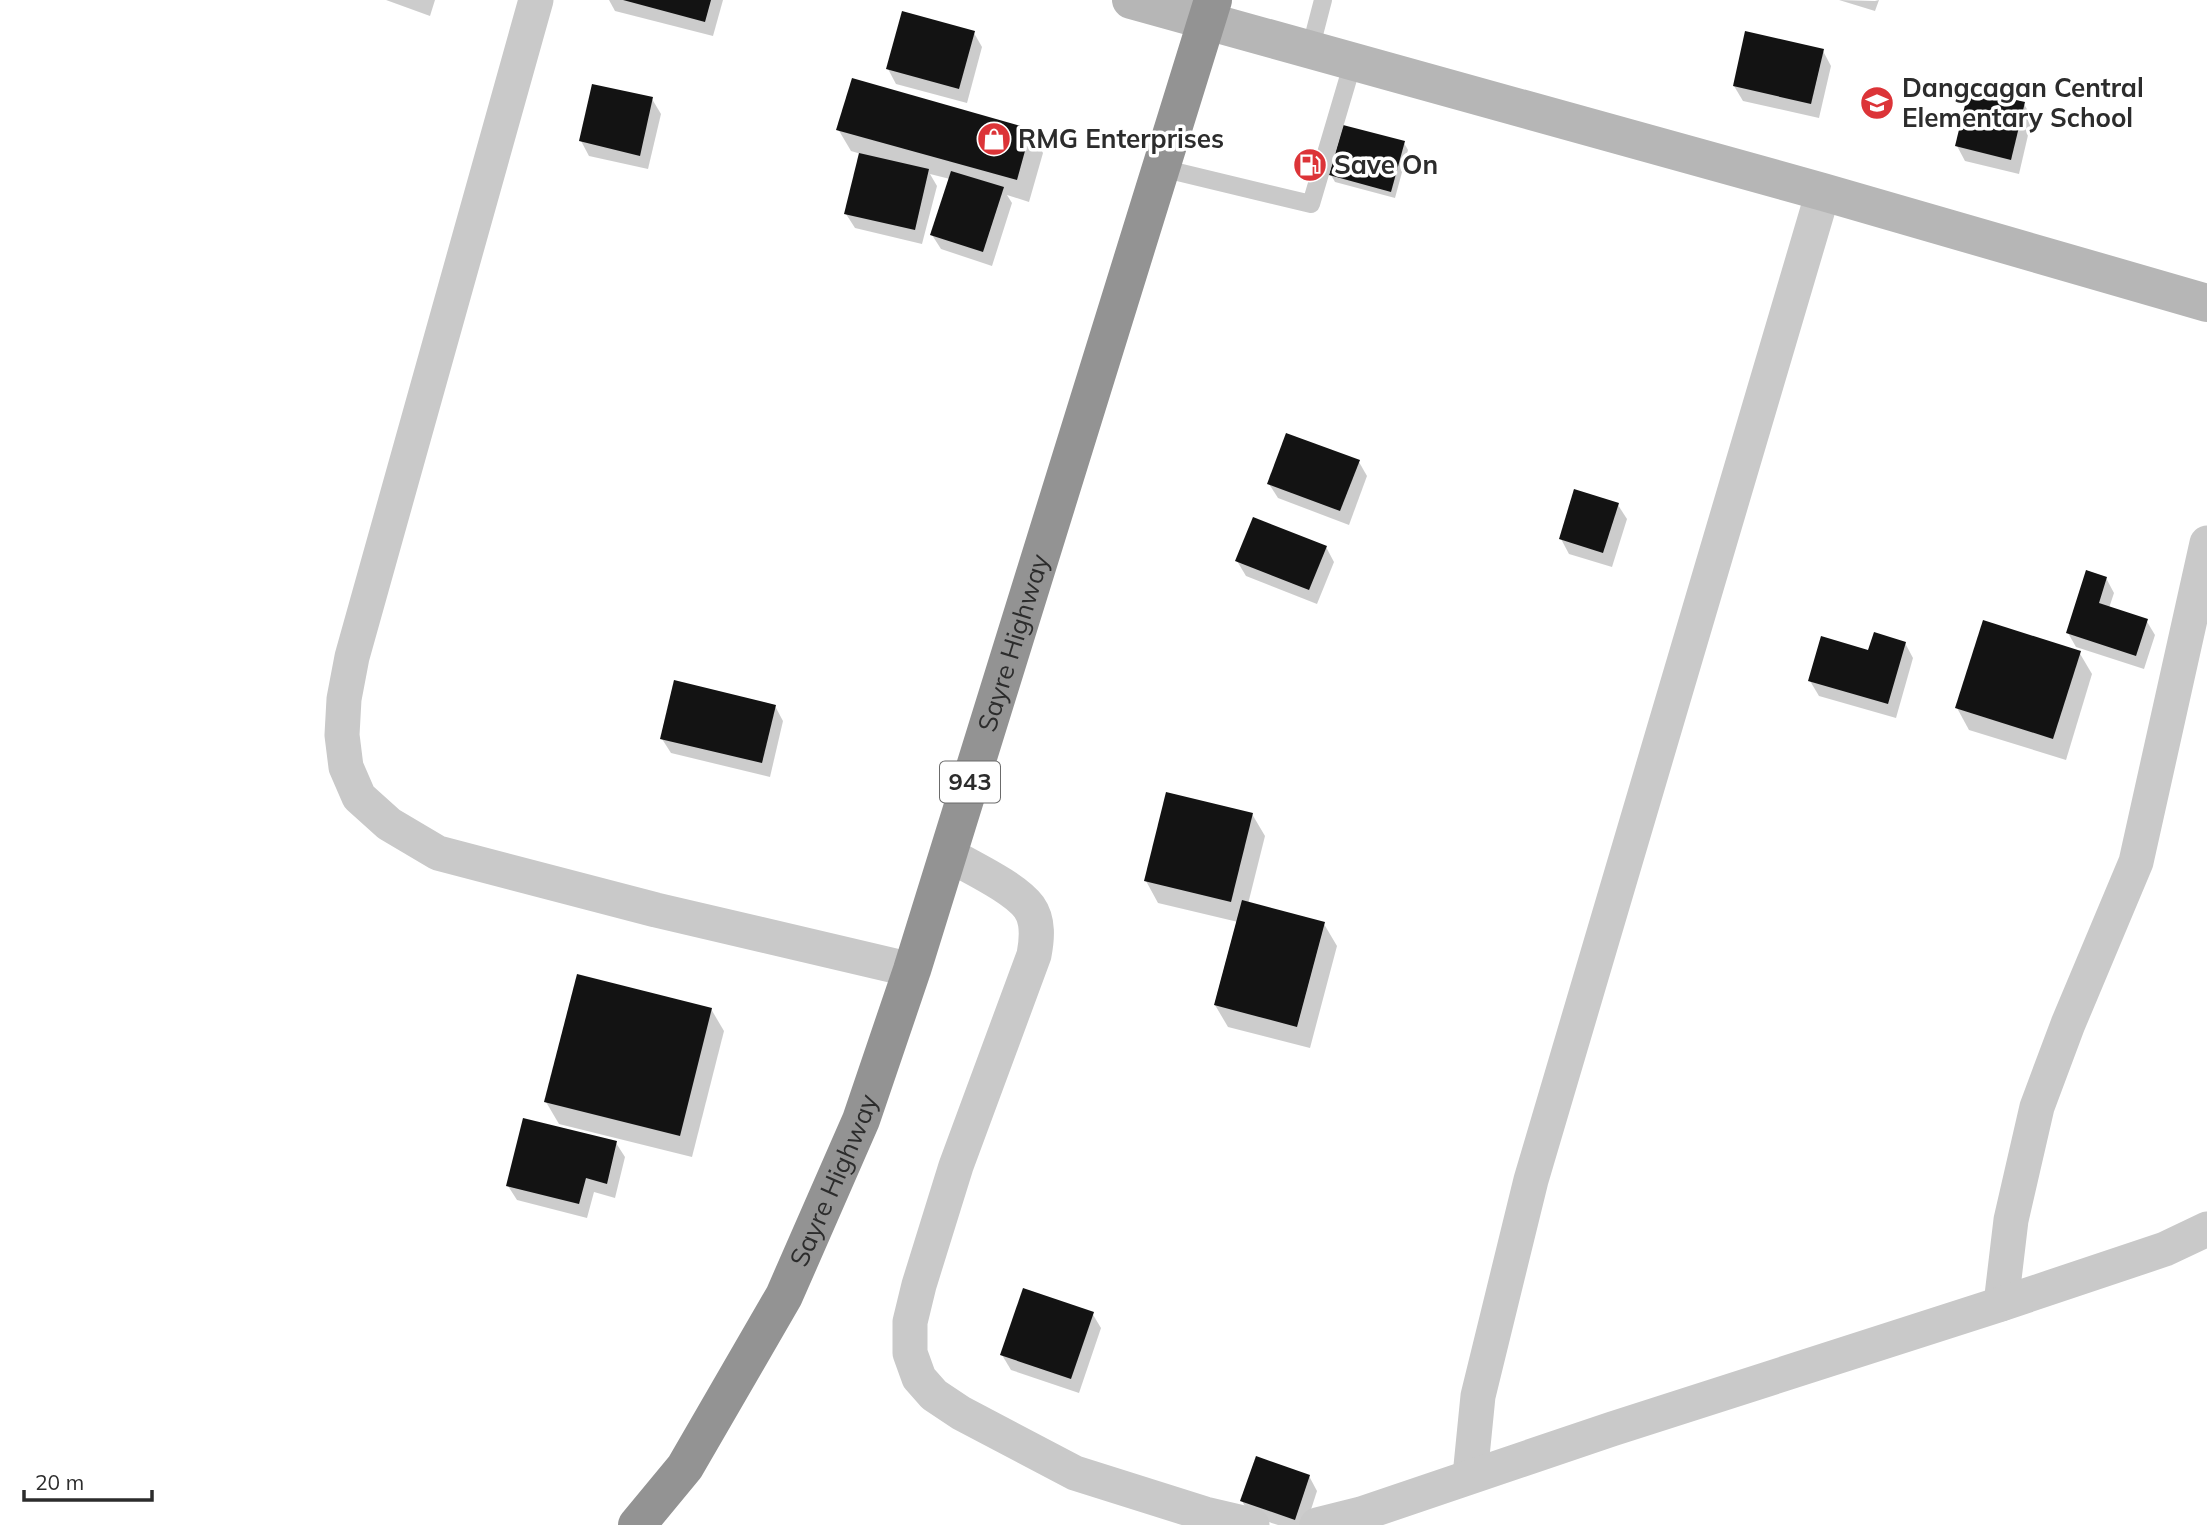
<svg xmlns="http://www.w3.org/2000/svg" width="2207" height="1525" font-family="Mulish,sans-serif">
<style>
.shadow{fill:#0003}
.building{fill:#131313}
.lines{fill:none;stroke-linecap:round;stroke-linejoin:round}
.lane{stroke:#c9c9c9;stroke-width:18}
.street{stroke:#c9c9c9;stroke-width:35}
.secondary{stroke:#b6b6b6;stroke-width:38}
.highway{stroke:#939393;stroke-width:38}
.labels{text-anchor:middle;stroke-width:7;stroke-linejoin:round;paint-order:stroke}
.shield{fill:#fff;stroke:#6b6b6b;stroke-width:2}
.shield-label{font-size:24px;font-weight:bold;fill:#2c2c2c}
.poi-label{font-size:26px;font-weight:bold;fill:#2c2c2c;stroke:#fff;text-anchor:start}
.street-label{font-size:26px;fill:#2c2c2c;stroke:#fff}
</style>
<rect width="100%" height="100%" fill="#fff"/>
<g class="shadow">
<path d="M386,0H435L430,16Z"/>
<path d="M609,0H723L713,36L615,11Z"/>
<path d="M1839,0L1875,1L1879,0L1875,11Z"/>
<path d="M974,33L982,47L967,103L896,84L888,69Z"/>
<path d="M1823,51L1831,66L1819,118L1743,101L1734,86Z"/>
<path d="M652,99L661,114L648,169L589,156L581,141Z"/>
<path d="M2024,104L2032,118L2019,174L1965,161L1957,146Z"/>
<path d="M838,129L1030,131L1043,153L1029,202L1007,195L1012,203L992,266L941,249L932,235L950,179L930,174L937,186L922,244L855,228L846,214L861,154L851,151Z"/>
<path d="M1404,143L1408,150L1395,198L1335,182L1331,175Z"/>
<path d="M1359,462L1367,476L1349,525L1278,498L1269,484Z"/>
<path d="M1618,505L1627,519L1612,567L1569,554L1561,539Z"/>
<path d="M1326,547L1334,562L1317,604L1246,576L1237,561Z"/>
<path d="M2106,578L2114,593L2109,608L2146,620L2155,635L2144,669L2076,647L2068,633Z"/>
<path d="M1905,643L1913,658L1896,718L1819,696L1810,681L1869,652Z"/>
<path d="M2079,652L2092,674L2066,760L1969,730L1957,708Z"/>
<path d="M775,706L783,721L770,777L671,753L662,739Z"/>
<path d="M1252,814L1265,836L1248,904L1324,924L1337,946L1310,1048L1228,1027L1215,1005L1238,922L1158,903L1146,881Z"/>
<path d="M711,1009L724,1031L692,1157L559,1124L546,1102Z"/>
<path d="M616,1143L625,1157L615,1198L594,1192L587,1218L517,1200L508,1186Z"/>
<path d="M1092,1313L1101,1328L1079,1393L1011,1370L1002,1355Z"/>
<path d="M1309,1476L1317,1491L1306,1525H1278L1250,1516L1242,1501Z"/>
</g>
<g class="building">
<path d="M623,0H711L705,22Z"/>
<path d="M902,11L975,31L959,89L886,69Z"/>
<path d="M1745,31L1824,49L1811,104L1733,86Z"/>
<path d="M852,78L1031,129L1017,180L836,130Z"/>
<path d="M592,84L653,97L640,156L579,141Z"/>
<path d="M1969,89L2025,102L2011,160L1955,146Z"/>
<path d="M1343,125L1405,141L1391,192L1329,175Z"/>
<path d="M859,153L929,169L915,230L844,214Z"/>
<path d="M951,171L1004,187L983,252L930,235Z"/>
<path d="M1286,433L1360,460L1340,511L1267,484Z"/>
<path d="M1574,489L1619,503L1603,553L1559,539Z"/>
<path d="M1253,517L1327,546L1309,590L1235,561Z"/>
<path d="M2086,570L2107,577L2099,603L2148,619L2136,656L2066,633Z"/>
<path d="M1983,620L2081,651L2053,739L1955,708Z"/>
<path d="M1874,632L1906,642L1888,704L1808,681L1821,636L1868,650Z"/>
<path d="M674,680L776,705L762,763L660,739Z"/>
<path d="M1166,792L1253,813L1231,902L1144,881Z"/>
<path d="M1242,900L1325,922L1297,1027L1214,1005Z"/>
<path d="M577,974L712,1008L680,1136L544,1102Z"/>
<path d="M523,1118L617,1141L607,1184L586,1178L579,1204L506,1186Z"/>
<path d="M1023,1288L1094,1312L1071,1379L1000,1355Z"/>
<path d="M1256,1456L1310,1475L1295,1520L1240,1501Z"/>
</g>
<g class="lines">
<g class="lane">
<path d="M1310,50L1323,0"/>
<path d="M1161,168L1311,204L1353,62"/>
</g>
<g class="street">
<path d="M536,0L352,657L344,699L342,735L346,767L359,797L389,824L438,853L656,910L912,970"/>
<path d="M948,854C970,867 1014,887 1029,907C1039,921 1037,939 1034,955L956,1166L919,1285L910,1322V1353L919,1378L934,1395L961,1413L1075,1473L1205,1514L1252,1525"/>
<path d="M2001,1304L2011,1220L2037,1107L2068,1024L2136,862L2207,543"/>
<path d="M1470,1476L1478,1396L1531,1180L1823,192"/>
<path d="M1317,1525L1361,1514L1612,1429L2001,1304L2165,1249L2207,1229"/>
</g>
<path class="secondary" d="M1131,0L1823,192L2207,303"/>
<path class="highway" id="s1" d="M637,1525L685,1467L784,1296L861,1120L912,970L1213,0"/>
</g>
<defs>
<g id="school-disc" transform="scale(1.75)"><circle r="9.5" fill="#dc3438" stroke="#fff"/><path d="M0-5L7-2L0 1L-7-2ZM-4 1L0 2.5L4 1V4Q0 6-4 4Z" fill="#fff"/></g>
<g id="shop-disc" transform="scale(1.75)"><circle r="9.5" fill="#dc3438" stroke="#fff"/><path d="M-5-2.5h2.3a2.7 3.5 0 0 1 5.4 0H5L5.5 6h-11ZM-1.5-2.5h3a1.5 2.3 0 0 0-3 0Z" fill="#fff"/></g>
<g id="fuel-disc" transform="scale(1.75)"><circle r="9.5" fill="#dc3438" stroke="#fff"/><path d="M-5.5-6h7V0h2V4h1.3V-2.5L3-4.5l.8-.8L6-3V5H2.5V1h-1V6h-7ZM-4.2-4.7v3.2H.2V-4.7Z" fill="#fff"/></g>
</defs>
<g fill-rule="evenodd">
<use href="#school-disc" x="1877" y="103"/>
<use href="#shop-disc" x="994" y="139"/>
<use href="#fuel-disc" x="1310" y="165"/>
</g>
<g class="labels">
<rect class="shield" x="940" y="761.5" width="60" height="41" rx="5"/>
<g class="shield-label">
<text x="970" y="790">943</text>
</g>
<g class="poi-label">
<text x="1902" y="97">Dangcagan Central<tspan x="1902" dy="30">Elementary School</tspan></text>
<text x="1018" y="148">RMG Enterprises</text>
<text x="1334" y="174">Save On</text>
</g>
<g class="street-label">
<text dy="9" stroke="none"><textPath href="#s1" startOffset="966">Sayre Highway</textPath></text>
<text dy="9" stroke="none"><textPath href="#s1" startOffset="399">Sayre Highway</textPath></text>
</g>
</g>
<path d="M24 1490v10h128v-10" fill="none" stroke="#2c2c2c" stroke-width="3.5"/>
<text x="35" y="1490" font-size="21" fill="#2c2c2c" stroke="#ffffff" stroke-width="5" paint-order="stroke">20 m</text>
</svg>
